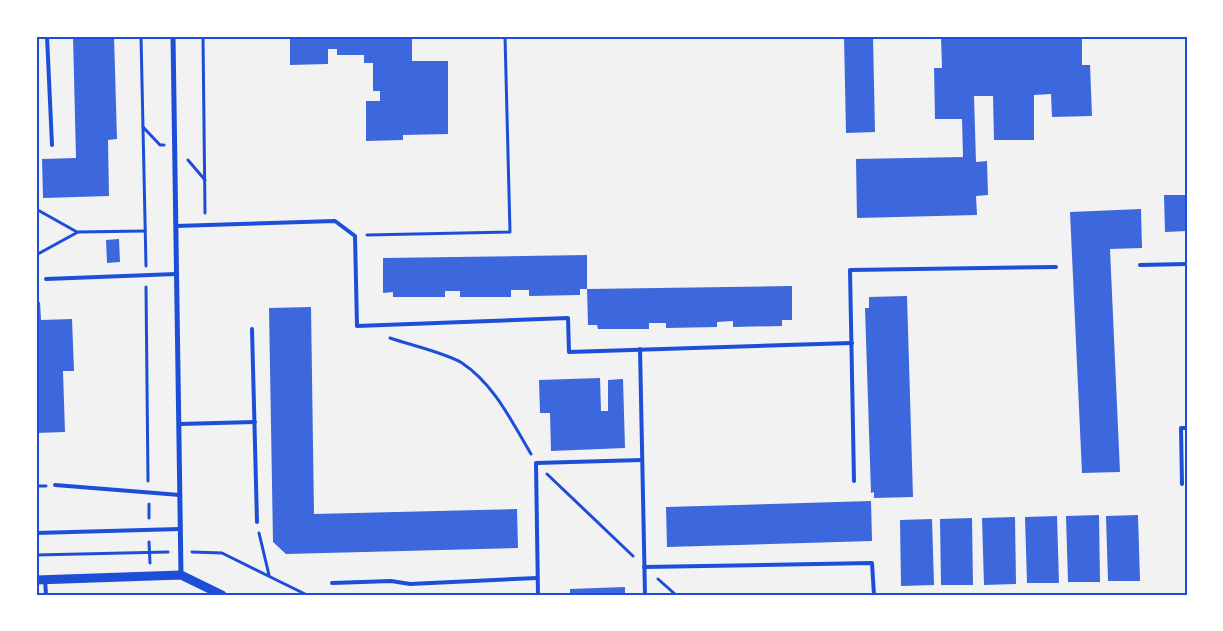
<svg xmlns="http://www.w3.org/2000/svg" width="1223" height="631" font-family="'Fira Sans',sans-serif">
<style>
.building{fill:#3d67dc}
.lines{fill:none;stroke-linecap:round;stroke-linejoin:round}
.path{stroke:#1d4ed8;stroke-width:3}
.service{stroke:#1d4ed8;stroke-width:4}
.minor{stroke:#1d4ed8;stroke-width:5}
.tertiary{stroke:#1d4ed8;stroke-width:9}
.neatline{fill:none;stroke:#1d4ed8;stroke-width:2}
</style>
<rect width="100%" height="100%" fill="#f2f2f2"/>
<g class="building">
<path d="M73,36H114L117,139L108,140L109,196L43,198L42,159L76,158Z"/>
<path d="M290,36H412V61H448V134L403,135V140L366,141V101H380V91H373V63H364V55H337V49H328V64L290,65Z"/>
<path d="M844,36H873L875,132L846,133Z"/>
<path d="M941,36H1082V65H1090L1092,116L1052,117L1051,94L1034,95V140H994L993,96H974L976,162L987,161L988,195L976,196L977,215L857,218L856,159L963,157L962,119H935L934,68H942Z"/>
<path d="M1164,195H1187V231L1165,232Z"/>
<path d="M1141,209L1142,248L1110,249L1120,472L1082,473L1070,212Z"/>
<path d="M119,239L120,262L107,263L106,240Z"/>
<path d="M587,255V289H580V295L529,296V290H511V297H460V291H445V297H393V292L383,293V258Z"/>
<path d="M792,286V320H782V326L733,327V321L717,322V327L666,328V323H649V329H598L597,325H588L587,289Z"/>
<path d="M907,296L913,497L874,498V492L871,493L865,308H869V297Z"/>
<path d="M36,302H40L41,320L72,319L74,371H63L65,432L36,433Z"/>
<path d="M311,307L314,514L517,509L518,548L286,554L273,542L269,308Z"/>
<path d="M600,378L601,411H608V380L623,379L625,448L551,451L550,413H540L539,380Z"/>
<path d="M871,501L872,541L667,547L666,507Z"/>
<path d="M1099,515L1100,582H1068L1066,516Z"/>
<path d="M1138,515L1140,581H1108L1106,516Z"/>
<path d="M1057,516L1059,583H1027L1025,517Z"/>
<path d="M1015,517L1016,584L984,585L982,518Z"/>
<path d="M972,518L973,585H941L940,519Z"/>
<path d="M932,519L934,585L901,586L900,520Z"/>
<path d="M625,587V595H570V589Z"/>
</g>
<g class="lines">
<g class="path">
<path d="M141,36L146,266"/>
<path d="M203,36L205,213"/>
<path d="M143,127L160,145H164"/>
<path d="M188,160L205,180"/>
<path d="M36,209L77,232"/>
<path d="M367,235L510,232L505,36"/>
<path d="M36,255L78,232L145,231"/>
<path d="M146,287L148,481"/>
<path d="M390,338C410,345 446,353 462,363C494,384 512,422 531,454"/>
<path d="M547,474L633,556"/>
<path d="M36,486H46"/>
<path d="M149,504V518"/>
<path d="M259,533L269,575"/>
<path d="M149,542L150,563"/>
<path d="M192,552L222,553L307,595"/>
<path d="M36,555L168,552"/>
<path d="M658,579L676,595"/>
</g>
<g class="service">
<path d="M47,36L52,145"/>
<path d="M176,226L335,221L355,236L357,326L568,318L569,352L852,343"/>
<path d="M1140,265L1187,264"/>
<path d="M46,279L176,274"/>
<path d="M252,329L257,522"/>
<path d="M640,349L645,595"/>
<path d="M179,424L255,422"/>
<path d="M854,481L850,270L1056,267"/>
<path d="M1182,484L1181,428H1187"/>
<path d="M55,485L180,495"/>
<path d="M36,533L180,529"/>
<path d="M644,567L872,563L874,595"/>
<path d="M45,579L46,595"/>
<path d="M332,583L391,581L410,584L537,578"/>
<path d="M538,595L536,463L642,460"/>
</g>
<path class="minor" d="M173,36L181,575"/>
<path class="tertiary" d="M36,580L181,575L222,595"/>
</g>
<rect width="1223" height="631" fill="none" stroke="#ffffff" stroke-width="75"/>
<rect x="38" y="38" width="1148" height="556" class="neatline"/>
</svg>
